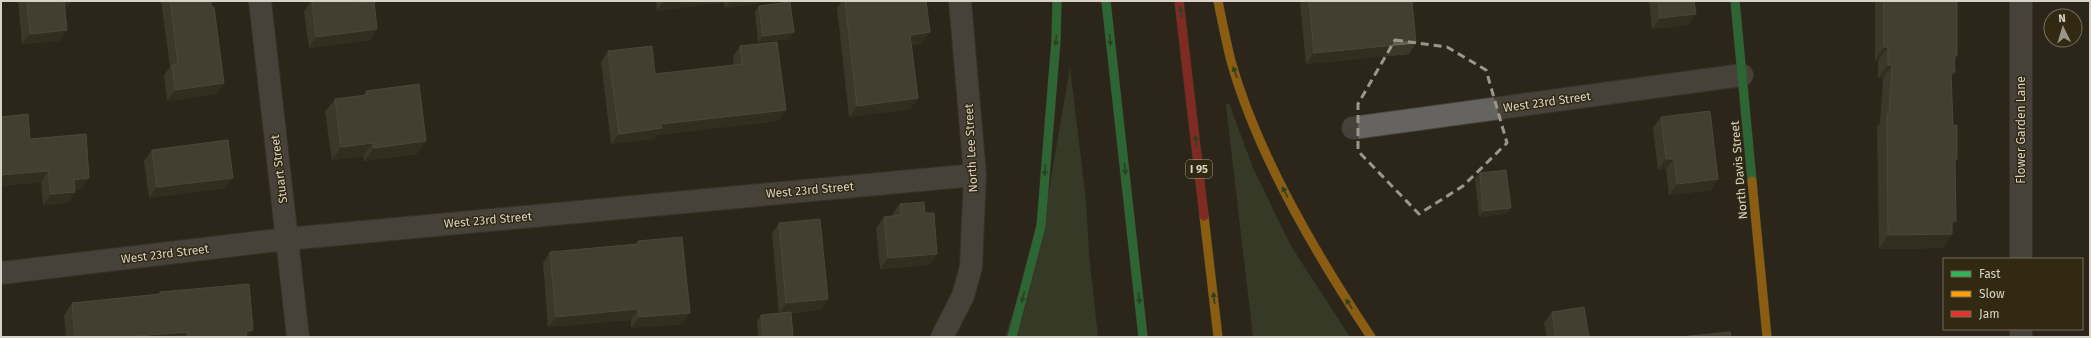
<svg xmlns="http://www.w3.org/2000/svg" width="2091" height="338" font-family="'Fira Sans',sans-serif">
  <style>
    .green { fill: #405035 }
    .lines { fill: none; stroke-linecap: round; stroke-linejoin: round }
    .street-casing { stroke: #454137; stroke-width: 24 }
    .fast-casing { stroke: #454137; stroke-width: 10 }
    .slow-casing { stroke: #454137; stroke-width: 10 }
    .jam-casing { stroke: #454137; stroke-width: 10 }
    .street { stroke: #666460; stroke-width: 22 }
    .fast { stroke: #30b455; stroke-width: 9 }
    .slow { stroke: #ff9f0a; stroke-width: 9 }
    .jam { stroke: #e5322d; stroke-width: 9 }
    .wall { fill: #534c3c }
    .shaded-wall { fill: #3d3728 }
    .building { fill: #615b4b; stroke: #746e5e }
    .oneway { fill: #31612d }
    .marked { fill: none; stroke: #9b968a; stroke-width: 3; stroke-dasharray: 8 5; stroke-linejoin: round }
    .labels { text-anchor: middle; stroke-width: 3; stroke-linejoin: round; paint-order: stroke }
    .shield { fill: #322913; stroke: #a6a090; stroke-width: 1 }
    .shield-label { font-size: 11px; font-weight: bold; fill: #d8d3c6 }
    .street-label { font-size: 12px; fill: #d8d3c6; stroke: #322913 }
  </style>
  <rect width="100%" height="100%" fill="#2b261a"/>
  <g class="green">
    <polygon points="1070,67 1086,201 1089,254 1098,337 1005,337 1046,207"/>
    <polygon points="1229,103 1253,168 1291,246 1350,337 1253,337 1226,106 1227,104"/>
  </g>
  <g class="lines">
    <defs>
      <g id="street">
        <polyline points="260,1 298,337"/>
        <polyline points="1353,128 1742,75"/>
        <polyline points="2021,259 2021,1"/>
        <polyline points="1,273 287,239 975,175"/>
        <polyline points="942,337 963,296 971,267 975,175 960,1"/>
        <polyline points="2021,337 2021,329"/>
      </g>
      <g id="fast">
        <polyline points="1106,1 1143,337"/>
        <polyline points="1735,1 1752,181"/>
        <polyline points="1012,337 1041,226 1056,40 1057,1"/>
      </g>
      <g id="slow">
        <path d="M1218,1C1222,21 1226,41 1231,61C1257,154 1317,256 1371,337"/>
        <polyline points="1752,181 1767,337"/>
        <polyline points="1204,216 1218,337"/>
      </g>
      <polyline id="jam" points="1179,1 1204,216"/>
    </defs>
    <use href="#street" class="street-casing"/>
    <use href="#fast" class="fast-casing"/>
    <use href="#slow" class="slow-casing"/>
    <use href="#jam" class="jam-casing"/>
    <use href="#street" class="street"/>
    <use href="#fast" class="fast"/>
    <use href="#slow" class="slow"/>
    <use href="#jam" class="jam"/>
  </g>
  <g class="wall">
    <polygon points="18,1 72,1 65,10 60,41 22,44"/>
    <polygon points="161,1 211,1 224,83 216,94 167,101 164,75 170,67"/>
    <polygon points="311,1 357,1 358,3 377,29 370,40 309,48 304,11"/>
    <polygon points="656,1 761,1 760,3 725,8 724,2 657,11"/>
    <polygon points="842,1 926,1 922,43 912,45 918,98 910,109 849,117 837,8"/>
    <polygon points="1302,1 1412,1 1409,54 1306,64 1300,4"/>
    <polygon points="1649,1 1694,1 1688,25 1652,29"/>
    <polygon points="1875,1 1957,1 1957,55 1955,59 1955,72 1951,77 1953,125 1955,162 1956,221 1952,227 1943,248 1879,249 1877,127 1880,123 1883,78 1878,78 1878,61 1875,60"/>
    <polygon points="759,6 790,39 758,42 755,12"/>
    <polygon points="740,46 778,121 657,135 654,139 611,144 601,62 608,51 655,74 734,65 733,57"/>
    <polygon points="366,91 417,154 364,161 363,156 332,160 325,112 335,99 363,96"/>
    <polygon points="1,117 30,139 82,189 75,190 68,203 43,205 41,182 1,186"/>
    <polygon points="1661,117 1711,190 1669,195 1666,169 1658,170 1653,128"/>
    <polygon points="152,150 225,188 149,198 144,161"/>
    <polygon points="1480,173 1506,214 1479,217 1475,179"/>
    <polygon points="900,204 930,265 880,269 876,228 884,217 892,216 892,215"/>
    <polygon points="779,223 828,299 820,310 791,313 793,337 758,337 757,321 761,315 779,314 772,233"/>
    <polygon points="2090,240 2090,282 2089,241"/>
    <polygon points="638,241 682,324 631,328 631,320 548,327 543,263 550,252 636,244"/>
    <polygon points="160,292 253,330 248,337 66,337 64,315 72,303 158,294"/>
    <polygon points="1552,312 1589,337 1547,337 1544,323"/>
  </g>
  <g class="shaded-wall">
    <polygon points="72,1 64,12 64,2"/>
    <polygon points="671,1 725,1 724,2 657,11 663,2"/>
    <polygon points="730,1 761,1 760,3 725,8"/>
    <polygon points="1696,14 1688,25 1652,29 1660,18"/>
    <polygon points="377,29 370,40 309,48 316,37"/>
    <polygon points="67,30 60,41 22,44 30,34"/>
    <polygon points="794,32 790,39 758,42 763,36"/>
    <polygon points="930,32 922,43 903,46 910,35"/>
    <polygon points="1416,43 1409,54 1306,64 1314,53"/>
    <polygon points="1884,47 1888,47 1878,61 1875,60"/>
    <polygon points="1888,65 1892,65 1883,78 1878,78"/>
    <polygon points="1951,72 1955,72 1945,85"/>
    <polygon points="224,83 216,94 167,101 175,90"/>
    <polygon points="918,98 910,109 849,117 857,106"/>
    <polygon points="786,110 778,121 657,135 654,139 611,144 619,134 661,124"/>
    <polygon points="426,141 417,154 364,161 374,148"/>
    <polygon points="373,143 363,156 332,160 341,147"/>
    <polygon points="1666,159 1674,159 1666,169 1658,170"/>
    <polygon points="48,171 41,182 1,186 1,175"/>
    <polygon points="89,178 82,189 66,191 74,180"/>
    <polygon points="233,178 225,188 149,198 157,187"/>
    <polygon points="1718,179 1711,190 1669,195 1677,184"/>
    <polygon points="75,192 68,203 43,205 51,194"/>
    <polygon points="1511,208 1506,214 1479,217 1483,211"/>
    <polygon points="1952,221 1956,221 1947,234 1952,234 1943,248 1879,249 1888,235"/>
    <polygon points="937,254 930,265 880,269 888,258"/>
    <polygon points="828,299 820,310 779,314 786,303"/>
    <polygon points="638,309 631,320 548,327 556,317"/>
    <polygon points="690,313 682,324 631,328 639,317"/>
    <polygon points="253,330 248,337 242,337 246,331"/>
    <polygon points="187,332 184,337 125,337"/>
  </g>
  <g class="building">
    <polygon points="27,1 70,1 64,2 67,30 30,34"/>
    <polygon points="170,1 211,1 211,7 214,7 224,83 175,90 172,65 178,64"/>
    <polygon points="312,1 357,1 358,3 374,1 377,29 316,37"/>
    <polygon points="845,1 926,1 930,32 910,35 918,98 857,106"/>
    <polygon points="1309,1 1412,1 1416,43 1314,53"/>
    <polygon points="1658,1 1694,1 1696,14 1660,18"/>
    <polygon points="1884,1 1957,1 1957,55 1954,56 1955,72 1951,72 1953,125 1957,125 1957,159 1955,159 1956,221 1952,221 1952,234 1888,235 1887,114 1889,113 1892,65 1888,65 1888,47 1884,47"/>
    <polygon points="790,2 794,32 763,36 759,6"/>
    <polygon points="777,42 786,110 661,124 662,128 619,134 608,51 652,46 655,74 742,64 740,46"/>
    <polygon points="419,84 426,141 374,148 373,143 341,147 335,99 367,95 366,91"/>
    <polygon points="1710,111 1718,179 1677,184 1674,159 1666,159 1661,117"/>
    <polygon points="28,114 30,139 86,134 89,178 74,180 75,192 51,194 48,171 1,175 1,117"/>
    <polygon points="228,140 233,178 157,187 152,150"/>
    <polygon points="1506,170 1511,208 1483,211 1480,173"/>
    <polygon points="924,202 925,213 934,213 937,254 888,258 884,217 901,215 900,204"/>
    <polygon points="820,219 828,299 786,303 779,223"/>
    <polygon points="682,237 690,313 639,317 638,309 556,317 550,252 638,244 638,241"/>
    <polygon points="249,284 253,330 246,331 247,337 188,337 187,332 125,337 75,337 72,303 160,294 160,292"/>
    <polygon points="1584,307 1589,337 1556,337 1552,312"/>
    <polygon points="791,312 793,337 763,337 761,315"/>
    <polygon points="1730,332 1731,337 1680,337"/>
  </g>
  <defs><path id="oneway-solid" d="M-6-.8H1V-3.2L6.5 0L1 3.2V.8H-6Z"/></defs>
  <g class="oneway">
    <use href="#oneway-solid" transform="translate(1181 12) rotate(-97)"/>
    <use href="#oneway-solid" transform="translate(1056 40) rotate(93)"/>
    <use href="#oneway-solid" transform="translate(1110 40) rotate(84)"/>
    <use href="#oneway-solid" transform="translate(1235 72) rotate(-110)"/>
    <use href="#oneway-solid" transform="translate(1196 141) rotate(-97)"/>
    <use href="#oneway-solid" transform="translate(1125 169) rotate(84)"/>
    <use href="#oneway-solid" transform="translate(1045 170) rotate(94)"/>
    <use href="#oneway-solid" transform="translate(1285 192) rotate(-118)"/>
    <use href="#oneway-solid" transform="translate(1023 297) rotate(105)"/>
    <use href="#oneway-solid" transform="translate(1139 298) rotate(84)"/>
    <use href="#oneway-solid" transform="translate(1214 298) rotate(-97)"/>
    <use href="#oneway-solid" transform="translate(1349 304) rotate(-123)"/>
  </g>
  <path d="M0 0H2091V338H0ZM1395,40L1447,47L1486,70L1507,143L1463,186L1419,214L1358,151V104Z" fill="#2b261a" fill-opacity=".55" fill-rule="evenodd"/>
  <path class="marked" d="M1395,40L1447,47L1486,70L1507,143L1463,186L1419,214L1358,151V104Z"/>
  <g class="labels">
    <rect class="shield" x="1186" y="160" width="26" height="18" rx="3"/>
    <g class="shield-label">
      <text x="1199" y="173">I 95</text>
    </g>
    <g class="street-label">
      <text transform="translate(1547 102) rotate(-8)" y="4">West 23rd Street</text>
      <text transform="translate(2021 130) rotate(-90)" y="4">Flower Garden Lane</text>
      <text transform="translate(971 148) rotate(-93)" y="4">North Lee Street</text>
      <text transform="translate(279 169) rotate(-97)" y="4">Stuart Street</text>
      <text transform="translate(1739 170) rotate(-95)" y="4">North Davis Street</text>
      <text transform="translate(810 190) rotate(-5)" y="4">West 23rd Street</text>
      <text transform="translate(488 220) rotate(-5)" y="4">West 23rd Street</text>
      <text transform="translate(165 254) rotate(-7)" y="4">West 23rd Street</text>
    </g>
  </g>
  <rect width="2091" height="338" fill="none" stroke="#d8d3c6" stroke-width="4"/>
  <rect x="1943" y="258" width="140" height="72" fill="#322913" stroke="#746d5b"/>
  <rect x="1951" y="271" width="20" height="6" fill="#30b455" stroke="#746d5b"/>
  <text x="1979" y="278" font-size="12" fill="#d8d3c6">Fast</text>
  <rect x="1951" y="291" width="20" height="6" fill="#ff9f0a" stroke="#746d5b"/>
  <text x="1979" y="298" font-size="12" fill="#d8d3c6">Slow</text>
  <rect x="1951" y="311" width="20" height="6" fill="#e5322d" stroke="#746d5b"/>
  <text x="1979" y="318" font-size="12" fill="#d8d3c6">Jam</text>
  <g transform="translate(2063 28) rotate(355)"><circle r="19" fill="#322913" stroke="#746d5b"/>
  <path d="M0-3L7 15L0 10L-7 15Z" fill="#9b968a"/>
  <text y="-6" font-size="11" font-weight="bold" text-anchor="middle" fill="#d8d3c6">N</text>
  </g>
</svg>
